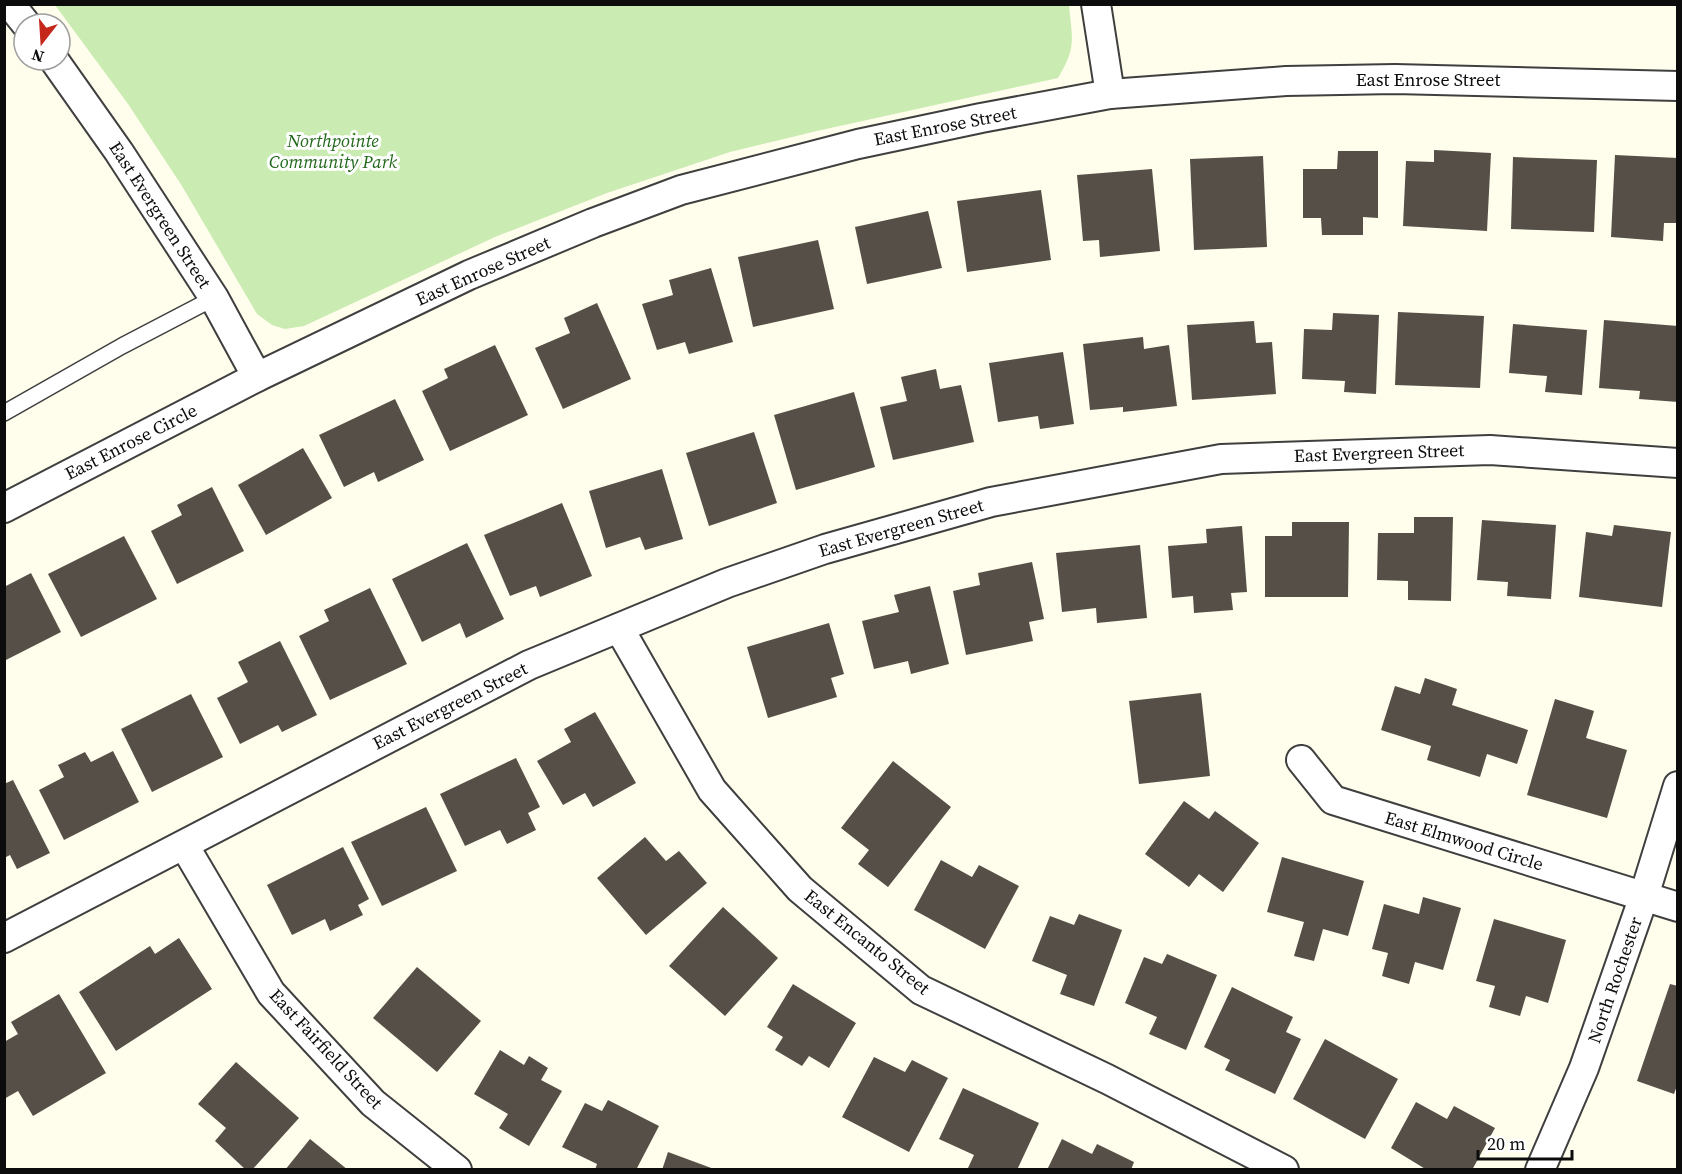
<svg xmlns="http://www.w3.org/2000/svg" width="1682" height="1174" font-family="'Source Serif 4',serif">
  <style>
    .green { fill: #caecb3 }
    .building { fill: #564f48 }
    .lines { fill: none; stroke-linecap: round; stroke-linejoin: round }
    .lane-casing { stroke: #3f3f3f; stroke-width: 18 }
    .street-casing { stroke: #3f3f3f; stroke-width: 32 }
    .lane { stroke: #fff; stroke-width: 15 }
    .street { stroke: #fff; stroke-width: 28 }
    .labels { text-anchor: middle; stroke-width: 6; stroke-linejoin: round; paint-order: stroke }
    .street-label { font-size: 18px; fill: #0c0c0c; stroke: #fff }
    .park-label { font-size: 18px; font-style: italic; fill: #206819; stroke: #fff }
  </style>
  <rect width="100%" height="100%" fill="#fffdeb"/>
  <path class="green" d="M1069,5C1072,39 1077,46 1058,78L817,131L730,152L607,193L495,237L304,326L285,329L272,325L257,314L182,186L128,104L55,5Z"/>
  <g class="building">
    <polygon points="1434,150 1491,153 1487,231 1403,226 1406,161 1434,162"/>
    <polygon points="1338,151 1378,151 1378,218 1363,217 1363,235 1322,235 1321,218 1303,218 1303,169 1337,169"/>
    <polygon points="1615,155 1678,158 1678,223 1664,223 1663,241 1611,237"/>
    <polygon points="1263,156 1267,247 1194,250 1190,159"/>
    <polygon points="1513,157 1597,160 1594,232 1511,229"/>
    <polygon points="1152,169 1160,251 1100,257 1099,240 1083,241 1077,175"/>
    <polygon points="1041,190 1051,260 967,272 957,201"/>
    <polygon points="928,211 942,268 867,284 855,227"/>
    <polygon points="818,240 834,309 753,327 738,257"/>
    <polygon points="711,268 733,342 689,354 685,342 657,350 642,304 673,295 669,280"/>
    <polygon points="597,303 631,379 563,409 535,348 570,333 564,318"/>
    <polygon points="1398,312 1484,316 1480,388 1395,385"/>
    <polygon points="1333,313 1379,315 1376,394 1344,392 1345,381 1302,379 1304,329 1332,330"/>
    <polygon points="1604,320 1678,326 1678,402 1639,399 1640,391 1599,388"/>
    <polygon points="1254,321 1256,343 1272,342 1276,394 1192,400 1187,325"/>
    <polygon points="1513,324 1587,330 1582,395 1545,392 1547,376 1509,373"/>
    <polygon points="1143,337 1144,349 1169,345 1177,406 1123,412 1123,407 1090,410 1083,344"/>
    <polygon points="495,345 528,415 450,451 422,391 448,378 444,369"/>
    <polygon points="1063,352 1074,424 1040,429 1038,416 998,422 989,363"/>
    <polygon points="936,369 940,389 961,385 974,442 893,460 880,407 907,401 901,377"/>
    <polygon points="854,392 875,467 796,490 774,415"/>
    <polygon points="395,399 424,460 378,482 374,472 344,487 319,435"/>
    <polygon points="754,432 777,503 709,526 686,453"/>
    <polygon points="303,448 332,498 266,535 238,485"/>
    <polygon points="662,469 683,539 645,550 640,537 606,548 589,491"/>
    <polygon points="212,487 244,551 177,584 151,531 182,515 177,505"/>
    <polygon points="562,503 592,576 540,597 536,586 510,596 484,535"/>
    <polygon points="1414,517 1453,517 1451,601 1408,600 1408,581 1377,580 1378,533 1414,533"/>
    <polygon points="1482,520 1556,525 1551,599 1507,596 1508,582 1477,580"/>
    <polygon points="1292,522 1349,522 1348,597 1265,597 1265,536 1292,536"/>
    <polygon points="1614,525 1671,532 1662,607 1579,597 1586,532 1612,536"/>
    <polygon points="1242,526 1247,592 1231,593 1233,610 1194,613 1193,596 1172,598 1168,546 1207,543 1206,529"/>
    <polygon points="124,536 157,599 81,637 48,574"/>
    <polygon points="467,543 504,619 466,638 460,623 422,642 392,579"/>
    <polygon points="1140,545 1147,618 1097,623 1096,608 1062,612 1056,553"/>
    <polygon points="1032,562 1044,619 1029,622 1033,641 966,655 953,591 980,585 978,573"/>
    <polygon points="31,573 61,632 4,661 4,587"/>
    <polygon points="930,586 949,664 911,674 908,661 874,669 862,621 899,612 894,595"/>
    <polygon points="370,588 407,664 330,700 299,636 329,621 324,610"/>
    <polygon points="829,623 844,674 831,678 837,697 768,718 747,647"/>
    <polygon points="280,641 317,715 282,732 278,725 240,744 217,698 248,682 238,662"/>
    <polygon points="1425,678 1457,689 1452,705 1528,730 1517,764 1487,754 1480,777 1427,760 1431,746 1381,730 1395,686 1420,694"/>
    <polygon points="1201,693 1210,776 1139,784 1129,701"/>
    <polygon points="191,694 223,757 152,792 121,729"/>
    <polygon points="1555,699 1594,711 1586,738 1627,750 1607,818 1527,795"/>
    <polygon points="595,712 636,783 593,807 585,793 563,805 537,761 571,742 564,729"/>
    <polygon points="113,751 139,802 64,840 39,790 64,777 58,765 85,752 91,762"/>
    <polygon points="516,758 540,807 528,813 536,830 507,844 500,830 465,846 440,794"/>
    <polygon points="893,761 951,807 888,887 858,864 869,850 841,828"/>
    <polygon points="13,780 50,853 17,869 10,855 4,858 4,784"/>
    <polygon points="1184,801 1209,819 1215,811 1259,843 1223,892 1199,874 1189,887 1145,854"/>
    <polygon points="426,807 457,871 382,906 351,842"/>
    <polygon points="645,837 666,861 679,851 707,883 646,935 597,878"/>
    <polygon points="343,847 369,899 358,905 363,915 330,931 325,919 292,935 267,885"/>
    <polygon points="1282,857 1364,881 1348,936 1323,929 1314,961 1294,956 1304,922 1267,912"/>
    <polygon points="941,860 972,877 979,865 1019,886 985,949 914,910"/>
    <polygon points="1423,897 1461,908 1443,970 1415,962 1409,984 1382,976 1388,953 1372,949 1384,904 1419,914"/>
    <polygon points="723,907 778,958 725,1016 669,966"/>
    <polygon points="1079,914 1122,930 1094,1006 1060,994 1067,975 1032,961 1050,916 1074,925"/>
    <polygon points="1494,919 1566,940 1548,1003 1526,996 1520,1016 1489,1007 1495,986 1476,981"/>
    <polygon points="179,938 212,989 116,1051 79,992 150,946 155,954"/>
    <polygon points="1167,954 1217,975 1186,1050 1149,1034 1157,1017 1125,1003 1144,957 1162,964"/>
    <polygon points="417,967 481,1021 437,1072 373,1018"/>
    <polygon points="793,984 856,1023 829,1068 809,1056 802,1066 775,1050 783,1037 767,1027"/>
    <polygon points="1670,984 1678,986 1678,1083 1674,1094 1637,1081"/>
    <polygon points="1232,987 1293,1017 1286,1032 1301,1039 1275,1094 1225,1070 1230,1060 1204,1047"/>
    <polygon points="59,994 106,1073 33,1116 18,1091 4,1099 4,1042 18,1034 11,1022"/>
    <polygon points="1325,1039 1398,1079 1365,1139 1293,1099"/>
    <polygon points="500,1050 524,1065 529,1056 548,1068 541,1080 562,1091 529,1146 499,1128 508,1114 474,1094"/>
    <polygon points="874,1057 905,1072 912,1060 948,1078 909,1152 842,1117"/>
    <polygon points="236,1062 299,1118 252,1170 246,1170 215,1141 226,1128 198,1104"/>
    <polygon points="963,1088 1039,1123 1017,1170 971,1170 968,1168 974,1155 939,1139"/>
    <polygon points="608,1100 659,1126 636,1170 595,1170 597,1164 562,1147 585,1103 602,1111"/>
    <polygon points="1416,1102 1447,1119 1454,1106 1495,1128 1472,1170 1427,1170 1391,1148"/>
    <polygon points="310,1139 348,1170 285,1170"/>
    <polygon points="1062,1139 1092,1154 1097,1144 1134,1162 1131,1170 1047,1170"/>
    <polygon points="668,1152 714,1169 714,1170 662,1170"/>
  </g>
  <g class="lines">
    <defs>
      <polyline id="lane" points="4,413 122,346 214,298"/>
      <g id="street">
        <polyline points="10,4 26,24"/>
        <polyline points="1096,4 1110,94"/>
        <polyline points="54,60 119,152 214,298 257,377"/>
        <polyline points="4,508 257,377 469,275 593,223 681,190 858,144 981,118 1110,94 1286,81 1395,79 1678,86"/>
        <polyline points="619,628 712,790 800,889 921,990 1107,1079 1284,1170"/>
        <polyline points="1301,760 1333,800 1678,907"/>
        <polyline points="184,845 271,993 373,1103 457,1170"/>
        <polyline points="4,938 529,665 727,583 825,549 991,502 1221,459 1490,450 1678,463"/>
        <polyline points="1540,1170 1584,1068 1644,896 1678,786"/>
      </g>
    </defs>
    <use href="#lane" class="lane-casing"/>
    <use href="#street" class="street-casing"/>
    <use href="#lane" class="lane"/>
    <use href="#street" class="street"/>
  </g>
  <g class="labels">
    <g class="street-label">
      <text x="1428" y="86">East Enrose Street</text>
      <text transform="translate(945 126) rotate(-11)" y="6">East Enrose Street</text>
      <text transform="translate(160 215) rotate(57)" y="6">East Evergreen Street</text>
      <text transform="translate(483 271) rotate(-24)" y="6">East Enrose Street</text>
      <text transform="translate(131 442) rotate(-27)" y="6">East Enrose Circle</text>
      <text transform="translate(1379 453) rotate(-2)" y="6">East Evergreen Street</text>
      <text transform="translate(901 528) rotate(-16)" y="6">East Evergreen Street</text>
      <text transform="translate(450 706) rotate(-27)" y="6">East Evergreen Street</text>
      <text transform="translate(1464 841) rotate(17)" y="6">East Elmwood Circle</text>
      <text transform="translate(867 942) rotate(39)" y="6">East Encanto Street</text>
      <text transform="translate(1615 980) rotate(-71)" y="6">North Rochester</text>
      <text transform="translate(326 1049) rotate(47)" y="6">East Fairfield Street</text>
    </g>
    <g class="park-label">
      <text x="333" y="147">Northpointe<tspan x="333" dy="21">Community Park</tspan></text>
    </g>
  </g>
  <rect width="1682" height="1174" fill="none" stroke="#0c0c0c" stroke-width="12"/>
  <g transform="translate(42 42) rotate(197)"><circle r="28" fill="#ffffff" stroke="#9e9e9e" stroke-width="1.5"/>
  <path d="M0-4.5L10 22L0 15L-10 22Z" fill="#c5271b"/>
  <text y="-9" font-size="16" font-weight="bold" text-anchor="middle" fill="#0c0c0c">N</text>
  </g>
  <path d="M1478 1150v9h94v-9" fill="none" stroke="#0c0c0c" stroke-width="3"/>
  <text x="1487" y="1150" font-size="18" fill="#0c0c0c" stroke="#ffffff" stroke-width="4.5" paint-order="stroke">20 m</text>
</svg>
